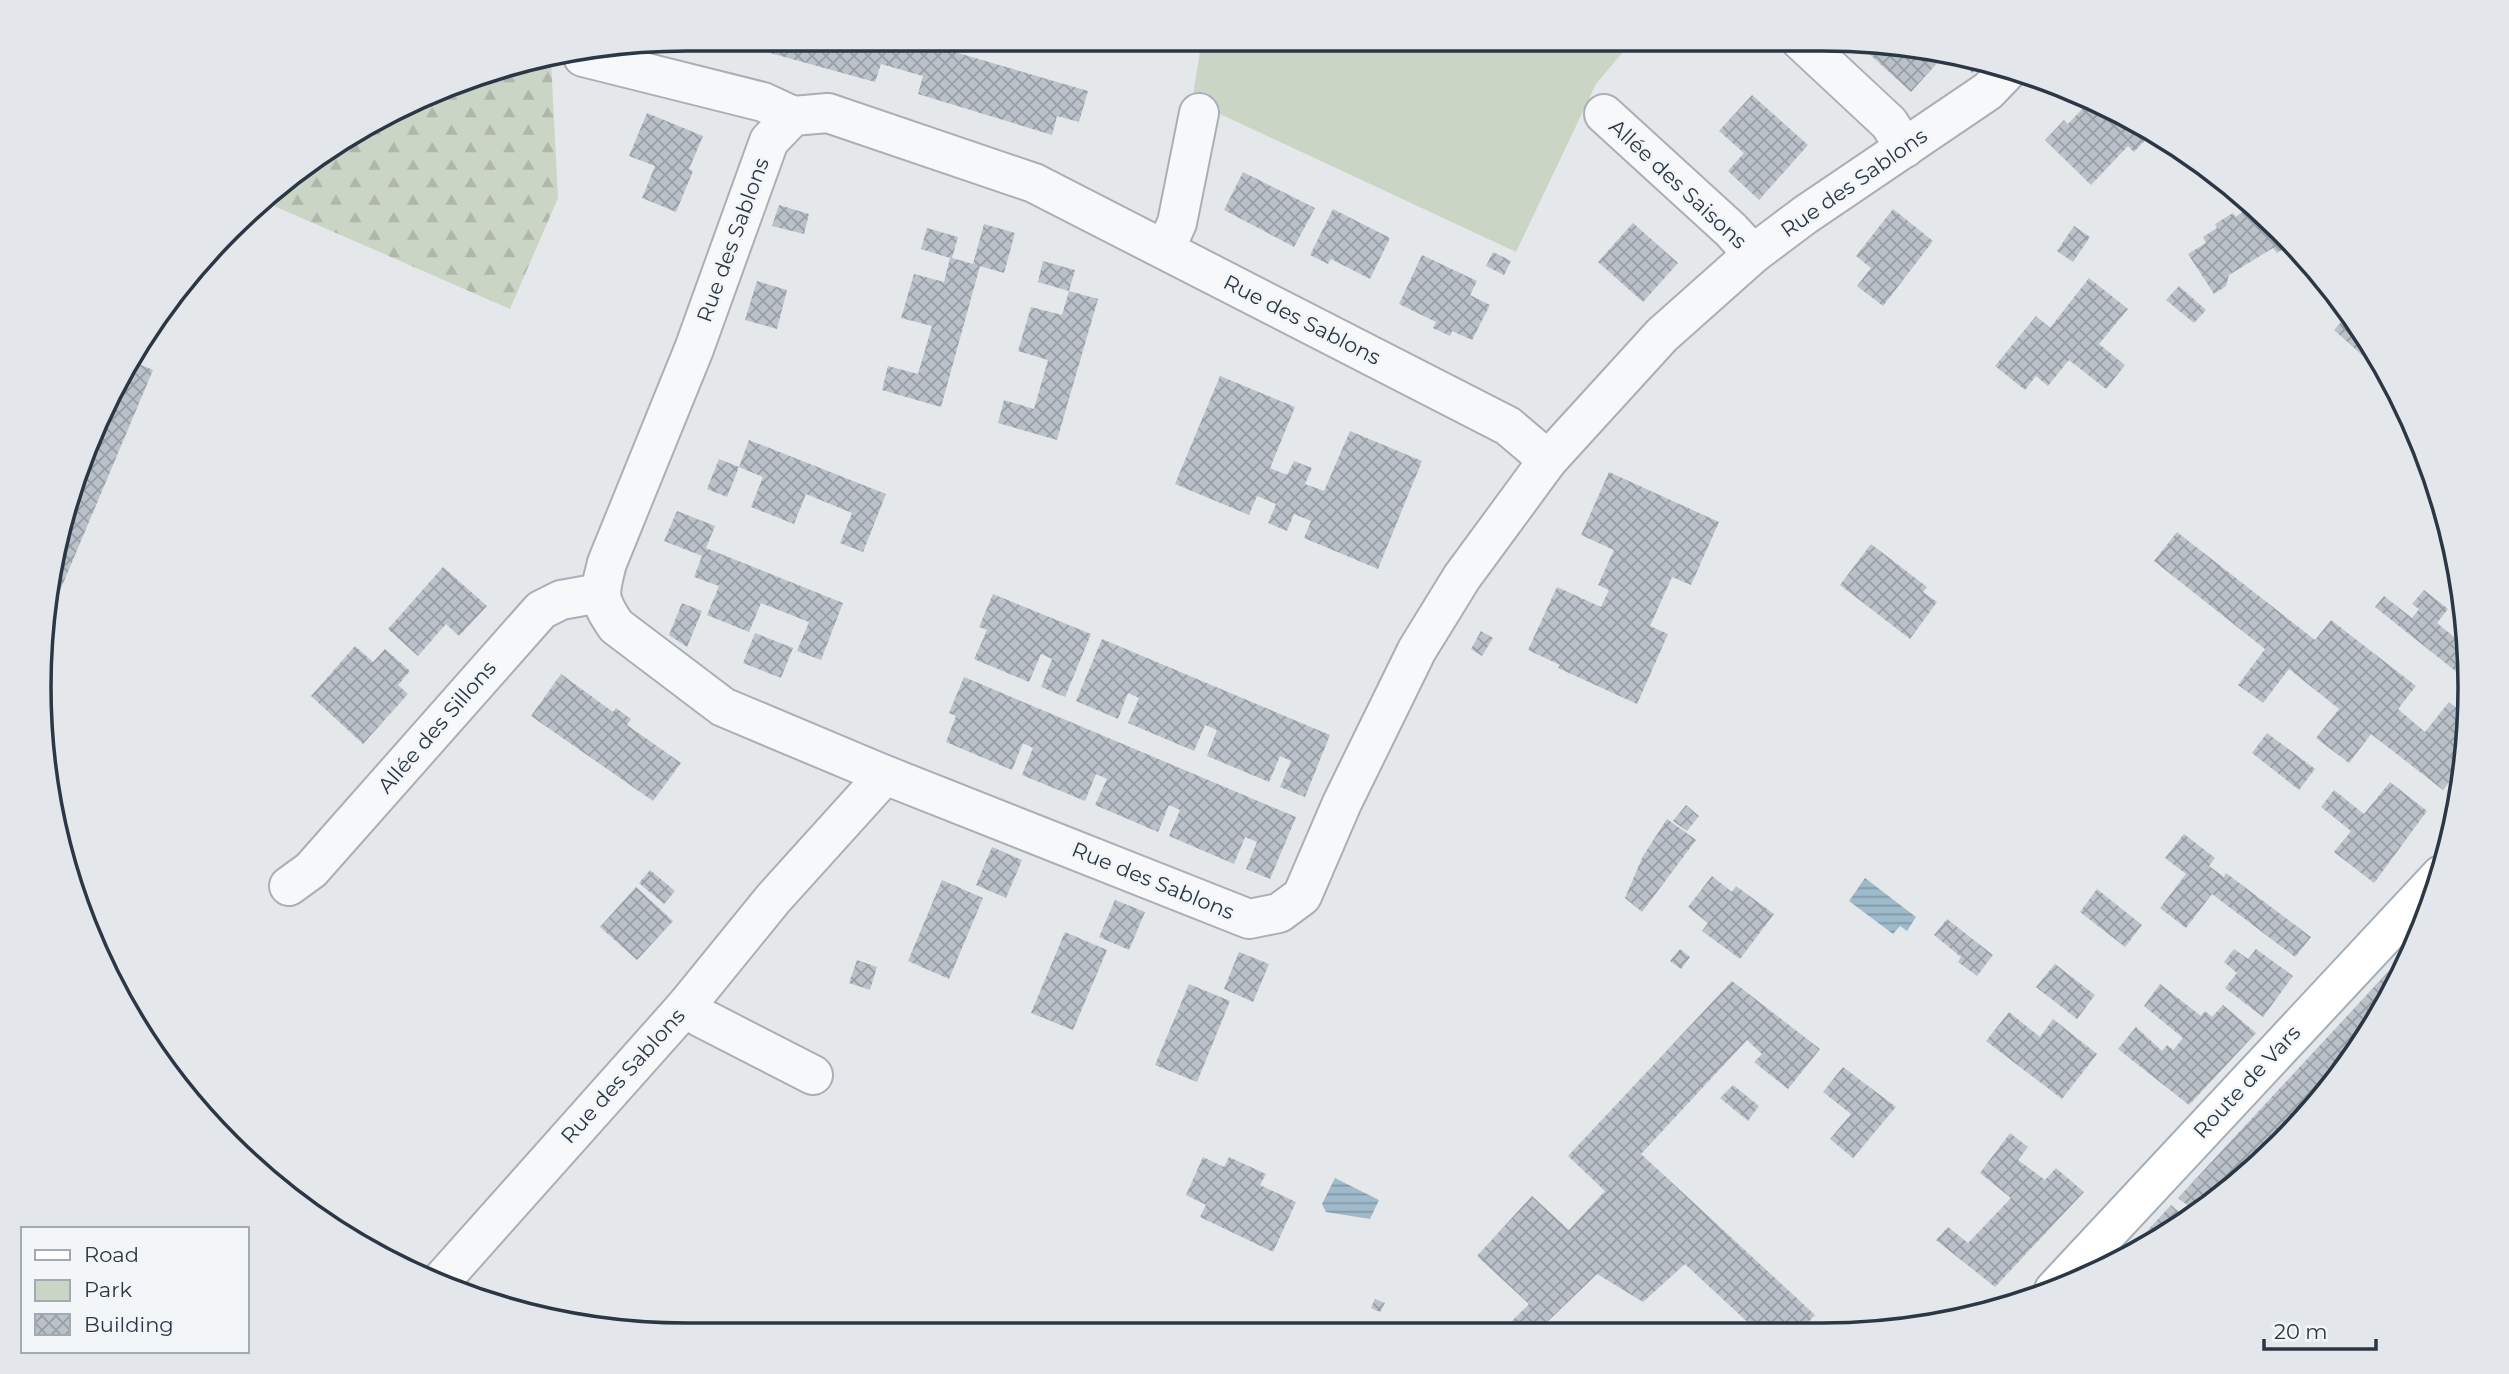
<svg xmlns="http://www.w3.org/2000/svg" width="2509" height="1374" font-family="Montserrat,sans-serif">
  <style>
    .green { fill: #cbd5c5 }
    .forest { fill: url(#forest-firs) }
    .water { fill: url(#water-rules) }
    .building { fill: url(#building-cross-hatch) }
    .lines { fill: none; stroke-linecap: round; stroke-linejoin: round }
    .minor-casing { stroke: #a9afb6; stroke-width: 42 }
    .major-casing { stroke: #a3adb7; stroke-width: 42 }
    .minor { stroke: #f6f8fa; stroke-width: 38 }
    .major { stroke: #fff; stroke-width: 38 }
    .labels { text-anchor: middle; stroke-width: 5; stroke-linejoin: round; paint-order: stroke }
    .street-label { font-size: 21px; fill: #2b3744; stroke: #f3f6f9 }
    .rim { fill: none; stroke: #2b3744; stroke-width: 3.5 }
  </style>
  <defs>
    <pattern id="forest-firs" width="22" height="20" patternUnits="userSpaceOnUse" patternTransform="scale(1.75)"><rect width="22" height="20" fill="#cbd5c5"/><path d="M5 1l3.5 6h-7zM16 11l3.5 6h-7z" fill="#aeb7aa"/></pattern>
    <pattern id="water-rules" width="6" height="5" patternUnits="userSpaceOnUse" patternTransform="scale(1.75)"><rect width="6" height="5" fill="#9fbacb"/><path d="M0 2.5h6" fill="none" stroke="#8298a6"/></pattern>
    <pattern id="building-cross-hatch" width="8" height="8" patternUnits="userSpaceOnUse" patternTransform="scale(1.75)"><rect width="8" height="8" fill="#bbc1c9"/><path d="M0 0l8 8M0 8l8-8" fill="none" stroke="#989ea5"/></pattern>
  </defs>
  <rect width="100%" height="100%" fill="#e4e8eb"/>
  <polygon class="green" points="1202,39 1633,40 1596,84 1516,252 1192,101"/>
  <polygon class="forest" points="551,61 558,198 510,309 265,202 292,173 478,73"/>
  <g class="water">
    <polygon points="1865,878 1916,917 1907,931 1900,926 1893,934 1849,901"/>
    <polygon points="1335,1178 1379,1200 1370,1219 1326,1212 1322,1204"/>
  </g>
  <g class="building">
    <polygon points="742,39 910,39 1088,91 1079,122 1057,116 1052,135 918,94 923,76 881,64 875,82 741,45"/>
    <polygon points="1873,41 1925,50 1939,61 1911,92 1865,50"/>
    <polygon points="1957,55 1962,56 1988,60 1972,73"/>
    <polygon points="1752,95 1808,145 1759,200 1728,171 1744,153 1719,131"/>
    <polygon points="2086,105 2092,111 2097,105 2146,125 2154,131 2134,152 2128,146 2091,185 2045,140 2064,120 2068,124"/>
    <polygon points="647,113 703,136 689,169 693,171 676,212 642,198 655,166 629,156"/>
    <polygon points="1243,172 1315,208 1294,247 1224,210"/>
    <polygon points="779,205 809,214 804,234 772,226"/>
    <polygon points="2249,208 2256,218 2263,214 2291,244 2277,253 2273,248 2229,275 2226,286 2214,294 2188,254 2206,243 2203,237 2217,228 2215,224 2233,213 2235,217"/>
    <polygon points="1333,209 1390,238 1370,279 1331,259 1328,264 1310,255"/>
    <polygon points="1893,209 1933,241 1883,306 1857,286 1871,268 1856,256"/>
    <polygon points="1633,223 1678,263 1643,302 1598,262"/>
    <polygon points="984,224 1015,233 1004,273 980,266 941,407 882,390 888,366 918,374 932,326 901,318 914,274 944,282 950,258 921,249 927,228 958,237 952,258 973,264"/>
    <polygon points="2074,226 2090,237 2073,262 2057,251"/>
    <polygon points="1493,252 1511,261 1504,275 1486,266"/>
    <polygon points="1422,255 1477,281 1470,295 1490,305 1472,340 1452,331 1450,336 1433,328 1436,322 1399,304"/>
    <polygon points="1043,261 1075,270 1069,291 1098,299 1057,440 998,423 1004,400 1034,409 1048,360 1018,351 1031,307 1062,315 1069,291 1038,282"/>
    <polygon points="2089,278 2128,309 2099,344 2125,365 2106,389 2069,360 2048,386 2036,376 2025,390 1995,366 2036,316 2050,328"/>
    <polygon points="757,281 787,290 777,329 745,320"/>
    <polygon points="2179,286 2206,310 2194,323 2166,300"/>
    <polygon points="2349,313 2391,379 2390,380 2334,330"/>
    <polygon points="132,361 153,370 51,612 60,520"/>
    <polygon points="1220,376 1295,407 1270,468 1287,475 1294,461 1312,468 1305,484 1324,491 1350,431 1422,461 1378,569 1304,538 1311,521 1294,514 1287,531 1268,523 1276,504 1257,496 1249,515 1175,484"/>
    <polygon points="749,440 886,494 863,552 840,543 852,513 806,494 794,524 751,507 763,477 739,467"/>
    <polygon points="719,459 739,467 727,497 707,489"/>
    <polygon points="1609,472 1719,522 1691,585 1672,577 1650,626 1668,634 1637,704 1558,668 1560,665 1528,650 1557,587 1601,607 1609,590 1598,585 1614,550 1581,535"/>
    <polygon points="677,511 715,526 706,548 843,603 821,660 797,651 809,622 761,603 749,632 707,615 719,586 694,577 702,556 664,541"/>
    <polygon points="2177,532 2315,640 2331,620 2416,686 2398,709 2425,732 2449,702 2467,716 2465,762 2443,790 2371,734 2349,763 2316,738 2339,709 2289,669 2263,703 2238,685 2265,649 2154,561"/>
    <polygon points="1871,544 1927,587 1923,592 1937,602 1910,639 1840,585"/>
    <polygon points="443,567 487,606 459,636 446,624 418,656 388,629"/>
    <polygon points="2424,590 2448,609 2437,623 2469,649 2468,681 2375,607 2384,596 2412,618 2419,609 2412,604"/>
    <polygon points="993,594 1091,634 1065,697 1041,687 1052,659 1041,654 1029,682 974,659 987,630 979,627"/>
    <polygon points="682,603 702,611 687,647 669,635"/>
    <polygon points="1481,631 1493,638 1482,656 1471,649"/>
    <polygon points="755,633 793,648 781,678 743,663"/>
    <polygon points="1102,639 1330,735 1305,797 1280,787 1291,761 1280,756 1269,782 1207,756 1217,730 1205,725 1194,751 1128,723 1139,698 1128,693 1118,719 1076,701"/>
    <polygon points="355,646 373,662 385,649 410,671 398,685 408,694 363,744 311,696"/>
    <polygon points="561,674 613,712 616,708 631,719 627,725 681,763 653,801 531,716"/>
    <polygon points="964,677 1296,817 1270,879 1246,869 1257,842 1245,837 1234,864 1169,836 1180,810 1169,805 1158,832 1095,805 1107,779 1096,774 1085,801 1022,775 1033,748 1023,743 1012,770 946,742 956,716 949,713"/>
    <polygon points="2267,733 2315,769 2299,790 2252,753"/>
    <polygon points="2390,782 2427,811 2374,883 2334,852 2351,831 2321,807 2334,790 2364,814"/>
    <polygon points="1686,805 1699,816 1687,831 1673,821"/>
    <polygon points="1667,819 1696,840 1642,912 1625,898 1643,856"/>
    <polygon points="2184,834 2215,858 2209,866 2224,877 2226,873 2311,937 2295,957 2212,894 2186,928 2160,908 2186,874 2165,858"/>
    <polygon points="992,847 1022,860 1006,898 976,885"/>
    <polygon points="650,870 675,891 664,904 639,883"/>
    <polygon points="1712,876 1732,892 1736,886 1774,914 1740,959 1702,931 1708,923 1688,907"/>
    <polygon points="942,880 983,898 949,979 908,961"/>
    <polygon points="636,887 673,921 637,960 600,927"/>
    <polygon points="2097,889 2142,925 2125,947 2080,912"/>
    <polygon points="1115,900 1145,912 1129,950 1099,937"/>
    <polygon points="1947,919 1993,955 1977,976 1958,962 1961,957 1934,935"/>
    <polygon points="1065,932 1107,950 1073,1030 1031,1013"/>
    <polygon points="2413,945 2384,1011 2281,1145 2198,1213 2178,1198"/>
    <polygon points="1680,949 1690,957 1681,969 1670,961"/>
    <polygon points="2234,949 2248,959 2256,949 2293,976 2263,1017 2225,988 2237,973 2224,962"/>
    <polygon points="1239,952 1269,964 1253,1002 1224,989"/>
    <polygon points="857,960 877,967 870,990 849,983"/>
    <polygon points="2055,964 2095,995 2077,1019 2036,987"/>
    <polygon points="1732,981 1820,1049 1788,1089 1754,1062 1762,1054 1747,1040 1641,1154 1815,1315 1801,1330 1756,1330 1685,1264 1643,1302 1597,1274 1538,1331 1502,1331 1529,1304 1477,1256 1532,1196 1569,1230 1605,1191 1568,1156"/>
    <polygon points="1189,984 1230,1001 1197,1082 1155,1065"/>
    <polygon points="2160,984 2201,1016 2205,1011 2212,1017 2223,1005 2256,1033 2189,1105 2118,1049 2136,1027 2162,1051 2167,1045 2173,1050 2183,1038 2144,1006"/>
    <polygon points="2009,1012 2040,1037 2053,1019 2097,1054 2062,1099 1986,1041"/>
    <polygon points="1843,1067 1896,1107 1853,1158 1830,1139 1851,1114 1823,1092"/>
    <polygon points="1733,1085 1759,1106 1748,1121 1720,1098"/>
    <polygon points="2010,1133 2028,1147 2018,1160 2045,1180 2056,1168 2084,1192 1995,1287 1936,1240 1948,1227 1968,1243 2011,1198 1980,1173"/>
    <polygon points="1203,1157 1224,1167 1229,1157 1266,1174 1260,1185 1296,1202 1273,1252 1200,1217 1206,1205 1186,1195"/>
    <polygon points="2171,1205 2189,1221 2127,1254 2127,1253"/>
    <polygon points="1375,1299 1385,1303 1380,1312 1371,1308"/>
  </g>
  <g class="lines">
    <defs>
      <g id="minor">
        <polyline points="1800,40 1889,123 1905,148"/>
        <polyline points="583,57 763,102 793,116"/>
        <polyline points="1604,114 1731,230 1753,254"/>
        <polyline points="1165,249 1177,223 1199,113"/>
        <path d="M885,775L723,707L616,626C597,598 599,594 607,563L694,349L769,141L793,116L828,113L1034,183L1508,426L1548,460"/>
        <polyline points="289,886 311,870 541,610 561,600 600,593"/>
        <polyline points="686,1006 700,1017 813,1075"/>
        <polyline points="441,1281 686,1006 773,899 885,775 1249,919 1279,913 1302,896 1342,803 1417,650 1462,577 1548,460 1662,335 1753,254 1805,215 1988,91 2009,69"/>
      </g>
      <polyline id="major" points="2054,1290 2441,875"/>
    </defs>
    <use href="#minor" class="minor-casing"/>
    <use href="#major" class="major-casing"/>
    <use href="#minor" class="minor"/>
    <use href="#major" class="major"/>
  </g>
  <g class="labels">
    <g class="street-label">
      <text transform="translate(1854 183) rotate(-35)" y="7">Rue des Sablons</text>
      <text transform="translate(1678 184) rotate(43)" y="7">Allée des Saisons</text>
      <text transform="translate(733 240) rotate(-70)" y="7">Rue des Sablons</text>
      <text transform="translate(1302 320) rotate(27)" y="7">Rue des Sablons</text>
      <text transform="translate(437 727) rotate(-49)" y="7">Allée des Sillons</text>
      <text transform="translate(1153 881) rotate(22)" y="7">Rue des Sablons</text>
      <text transform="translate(623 1076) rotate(-48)" y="7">Rue des Sablons</text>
      <text transform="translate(2247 1082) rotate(-47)" y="7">Route de Vars</text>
    </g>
  </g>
  <path d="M0 0H2509V1374H0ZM687 51H1822A636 636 0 0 1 2458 687V687A636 636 0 0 1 1822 1323H687A636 636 0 0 1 51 687V687A636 636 0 0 1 687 51Z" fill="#e3e7eb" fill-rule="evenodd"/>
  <path class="rim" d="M687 51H1822A636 636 0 0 1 2458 687V687A636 636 0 0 1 1822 1323H687A636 636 0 0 1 51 687V687A636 636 0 0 1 687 51Z"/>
  <rect x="21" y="1227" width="228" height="126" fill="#f3f6f9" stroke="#a3aab1" stroke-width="2"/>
  <rect x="35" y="1250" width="35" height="10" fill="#ffffff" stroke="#a3aab1" stroke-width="2"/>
  <text x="84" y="1262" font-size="21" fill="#2b3744">Road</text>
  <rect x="35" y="1280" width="35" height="21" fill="#cbd5c5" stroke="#a3aab1" stroke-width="2"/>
  <text x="84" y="1297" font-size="21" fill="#2b3744">Park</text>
  <rect x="35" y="1314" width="35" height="21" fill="url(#building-cross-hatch)" stroke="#a3aab1" stroke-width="2"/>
  <text x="84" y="1332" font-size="21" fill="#2b3744">Building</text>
  <path d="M2264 1339v10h112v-10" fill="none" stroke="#2b3744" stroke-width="3.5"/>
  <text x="2274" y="1339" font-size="21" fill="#2b3744" stroke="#f3f6f9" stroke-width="5" paint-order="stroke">20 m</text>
</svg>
